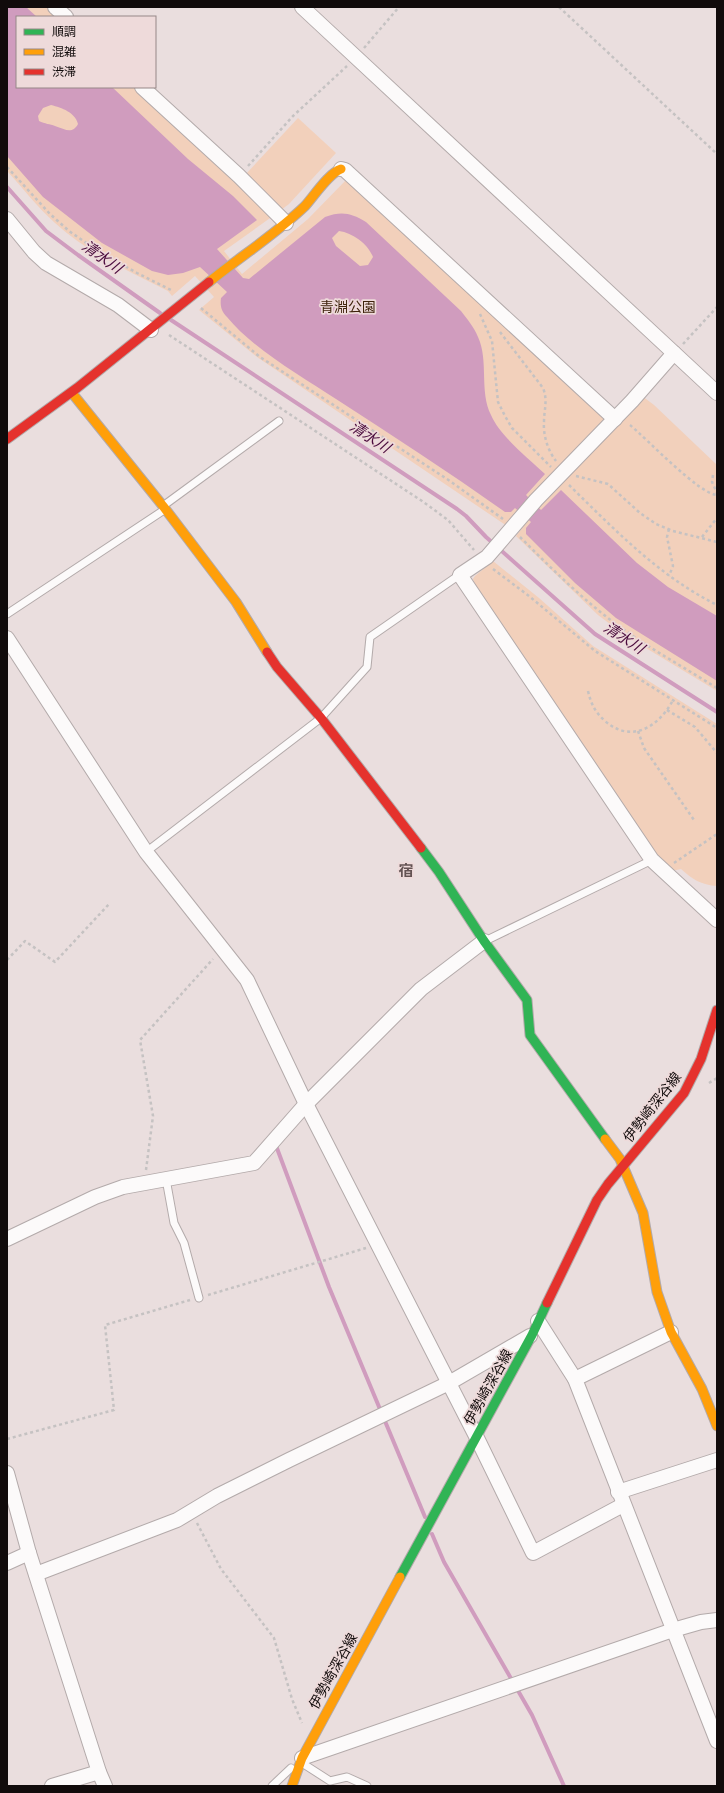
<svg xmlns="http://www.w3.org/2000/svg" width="724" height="1793" font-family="'Sofia Sans Condensed','Noto Sans JP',sans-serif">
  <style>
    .green { fill: #f2d0bb }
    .water { fill: #d09cbe; fill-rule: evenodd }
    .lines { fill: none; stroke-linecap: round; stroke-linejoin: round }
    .stream { stroke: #d09cbe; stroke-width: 4 }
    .lane-casing { stroke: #b3aaaa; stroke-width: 9 }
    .street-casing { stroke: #b3aaaa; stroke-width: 16 }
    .fast-casing { stroke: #b3aaaa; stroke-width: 11 }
    .slow-casing { stroke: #b3aaaa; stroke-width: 11 }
    .jam-casing { stroke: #b3aaaa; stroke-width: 11 }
    .path { stroke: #c5c2c2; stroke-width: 2.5; stroke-dasharray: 3 3; stroke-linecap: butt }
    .lane { stroke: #fcfafa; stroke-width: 7 }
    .street { stroke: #fcfafa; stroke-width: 14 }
    .fast { stroke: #30b455; stroke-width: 9 }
    .slow { stroke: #ff9f0a; stroke-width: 9 }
    .jam { stroke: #e5322d; stroke-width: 9 }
    .labels { text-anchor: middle; stroke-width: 3.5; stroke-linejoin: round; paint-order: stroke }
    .park-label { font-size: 14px; fill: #3f230c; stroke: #eedada }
    .street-label { font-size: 14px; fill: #110b0b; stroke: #eedada }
    .water-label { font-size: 15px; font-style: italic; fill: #4a0b3d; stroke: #eedada }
    .neighbourhood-label { font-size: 15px; font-weight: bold; fill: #645353; stroke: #eedada }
  </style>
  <rect width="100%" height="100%" fill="#eadede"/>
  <g class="green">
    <path d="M7,7H48L59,17H17V87H134L273,216L224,251L242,274L308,219L347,179L603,415L604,419L599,426L507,526L257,357L199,310L214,297L195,276L172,296L168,291C128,271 88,253 55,223C37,207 23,188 7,171Z"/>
    <polygon points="298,118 336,153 289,204 281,210 245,175"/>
    <polygon points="642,396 654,405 717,465 717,691 626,636 598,615 516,536 541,504"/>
    <path d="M493,561L539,598L593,646L717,724V886C701,885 692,879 681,869L672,871L656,856L477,590L473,579L475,576Z"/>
  </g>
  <path class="water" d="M7,7H26L37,17H17V87H112L188,159L233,196L257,220L217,249L243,278L249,279L325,217C342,211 351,213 366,222L461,311C467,319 474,327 478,337C489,361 479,391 491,415C500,436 528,458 545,474L526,495L541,510L561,490L637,563L668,587L717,616V681L616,618L575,583L526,534V528L531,522L515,508L511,512H505C450,473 393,436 336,399C302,377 252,348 227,317C221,311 220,305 221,298L227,292L200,267L183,273L168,275L152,271L102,243L43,197L7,156ZM51,105C62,108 75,112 78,124C72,135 65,129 55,126C50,124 45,124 39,121L38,116L43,108ZM339,231C353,233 368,244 373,257L368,265L360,266L336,246L332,238Z"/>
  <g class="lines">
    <g class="stream">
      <polyline points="7,187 46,231 78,255 160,313"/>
      <polyline points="171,320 457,509 466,516 486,537 595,634 717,712"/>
      <polyline points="275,1143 329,1287 425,1517"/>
      <polyline points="432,1534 444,1562 532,1715 564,1786"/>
    </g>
    <defs>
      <g id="lane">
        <polyline points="163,506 279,421"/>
        <polyline points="7,614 164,510"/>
        <polyline points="146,852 321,718 367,667 370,637 455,578 460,575"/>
        <polyline points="485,941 652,860"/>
        <polyline points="166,1179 174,1223 184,1243 199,1298"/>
        <polyline points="302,1763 330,1781 347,1777 367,1786"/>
        <polyline points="272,1786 291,1768"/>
      </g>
      <g id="street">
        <polyline points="55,7 66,17"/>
        <polyline points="302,7 717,393"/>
        <polyline points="142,87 239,176 286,223"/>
        <polyline points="341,169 345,170 615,419"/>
        <polyline points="7,219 34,252 46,263 118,305 151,330"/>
        <polyline points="674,353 632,401 536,500 487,557 460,575 652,860 717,920"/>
        <polyline points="7,638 146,852 247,980 306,1104 476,1436 533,1553 623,1505"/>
        <polyline points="7,1239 95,1197 123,1187 254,1163 306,1104 421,989 484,941"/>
        <polyline points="538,1321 575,1379 717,1741"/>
        <polyline points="575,1379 671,1332"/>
        <polyline points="7,1473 29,1553 99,1772 105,1786"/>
        <polyline points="618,1492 717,1460"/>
        <polyline points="7,1563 29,1553"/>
        <polyline points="36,1574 177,1520 217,1496 289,1460 449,1383 530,1336"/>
        <polyline points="302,1758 673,1630 701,1622 717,1620"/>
        <polyline points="52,1786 99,1772"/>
      </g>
      <g id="fast">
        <polyline points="421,848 439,872 484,941 527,1000 530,1035 605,1139"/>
        <polyline points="400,1577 532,1335 547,1303"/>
      </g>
      <g id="slow">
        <path d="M209,282C241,256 276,234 305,206C314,196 329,173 341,169"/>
        <polyline points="72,393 163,506 236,602 267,652"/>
        <polyline points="605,1139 620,1159 643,1213 657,1292 671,1332 702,1389 717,1426"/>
        <polyline points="292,1786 302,1758 400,1577"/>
      </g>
      <g id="jam">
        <polyline points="7,439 77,388 209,282"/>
        <polyline points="267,652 277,667 321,718 421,848"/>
        <polyline points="547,1303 597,1200 608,1184 684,1093 701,1059 717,1010"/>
      </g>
    </defs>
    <use href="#lane" class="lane-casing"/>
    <use href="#street" class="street-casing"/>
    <use href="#fast" class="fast-casing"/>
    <use href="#slow" class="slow-casing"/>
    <use href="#jam" class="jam-casing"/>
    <g class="path">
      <polyline points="559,7 717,154"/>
      <polyline points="364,48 399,7"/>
      <polyline points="248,166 293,116 347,66"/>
      <polyline points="7,167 50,214 69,231 98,251 137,273 173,291"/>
      <polyline points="201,308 260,357 450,481 503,519"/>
      <polyline points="480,314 492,341 498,402 505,416 512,428 551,467"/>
      <path d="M500,332L543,388C548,400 544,410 544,422C543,435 548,451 556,461"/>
      <polyline points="169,335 422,501 448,520 474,550"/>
      <polyline points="683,344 717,307"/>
      <path d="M630,425C647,439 699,494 717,495"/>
      <polyline points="713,475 712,482 717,493"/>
      <polyline points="576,476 608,484 640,513 656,524 673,531 717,542"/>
      <path d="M569,485C615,530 659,576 717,605"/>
      <polyline points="669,529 667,537 673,566 669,576"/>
      <path d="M520,537C545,562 570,587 598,610C634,640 677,663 717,688"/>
      <polyline points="702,537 717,518"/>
      <polyline points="493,569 529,596 595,651 717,728"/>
      <path d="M588,691C591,704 595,712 605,721C631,744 659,727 673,700"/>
      <polyline points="667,710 695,727 717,753"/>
      <polyline points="638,731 644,748 694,820"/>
      <polyline points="674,863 717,834"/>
      <polyline points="7,960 25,941 55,962 110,903"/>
      <polyline points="709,1083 717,1078"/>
      <polyline points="146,1170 153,1116 140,1040 213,959"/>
      <polyline points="208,1295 366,1248"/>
      <polyline points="7,1439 114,1410 105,1325 190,1300"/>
      <polyline points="197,1523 221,1569 274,1638 292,1699 302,1723"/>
    </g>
    <use href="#lane" class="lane"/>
    <use href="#street" class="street"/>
    <use href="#fast" class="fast"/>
    <use href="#slow" class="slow"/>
    <use href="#jam" class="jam"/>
  </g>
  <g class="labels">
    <g class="park-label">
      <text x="348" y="312">青淵公園</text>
    </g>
    <g class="street-label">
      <text transform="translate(652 1107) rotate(-52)" y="5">伊勢崎深谷線</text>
      <text transform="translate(488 1387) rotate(-61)" y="5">伊勢崎深谷線</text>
      <text transform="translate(333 1671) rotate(-61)" y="5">伊勢崎深谷線</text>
    </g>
    <g class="water-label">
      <text transform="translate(102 257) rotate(35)" y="5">清水川</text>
      <text transform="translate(370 437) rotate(33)" y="5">清水川</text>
      <text transform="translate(624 638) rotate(33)" y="5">清水川</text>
    </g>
    <g class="neighbourhood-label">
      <text x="406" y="876">宿</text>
    </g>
  </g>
  <rect width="724" height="1793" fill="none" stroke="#110b0b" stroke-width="16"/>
  <rect x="16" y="16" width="140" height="72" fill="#eedada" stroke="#968787"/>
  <rect x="24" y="29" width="20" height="6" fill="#30b455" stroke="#968787"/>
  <text x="52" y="36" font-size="12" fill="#110b0b">順調</text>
  <rect x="24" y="49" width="20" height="6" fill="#ff9f0a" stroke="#968787"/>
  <text x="52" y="56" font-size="12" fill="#110b0b">混雑</text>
  <rect x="24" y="69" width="20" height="6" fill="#e5322d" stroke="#968787"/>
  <text x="52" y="76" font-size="12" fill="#110b0b">渋滞</text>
</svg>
